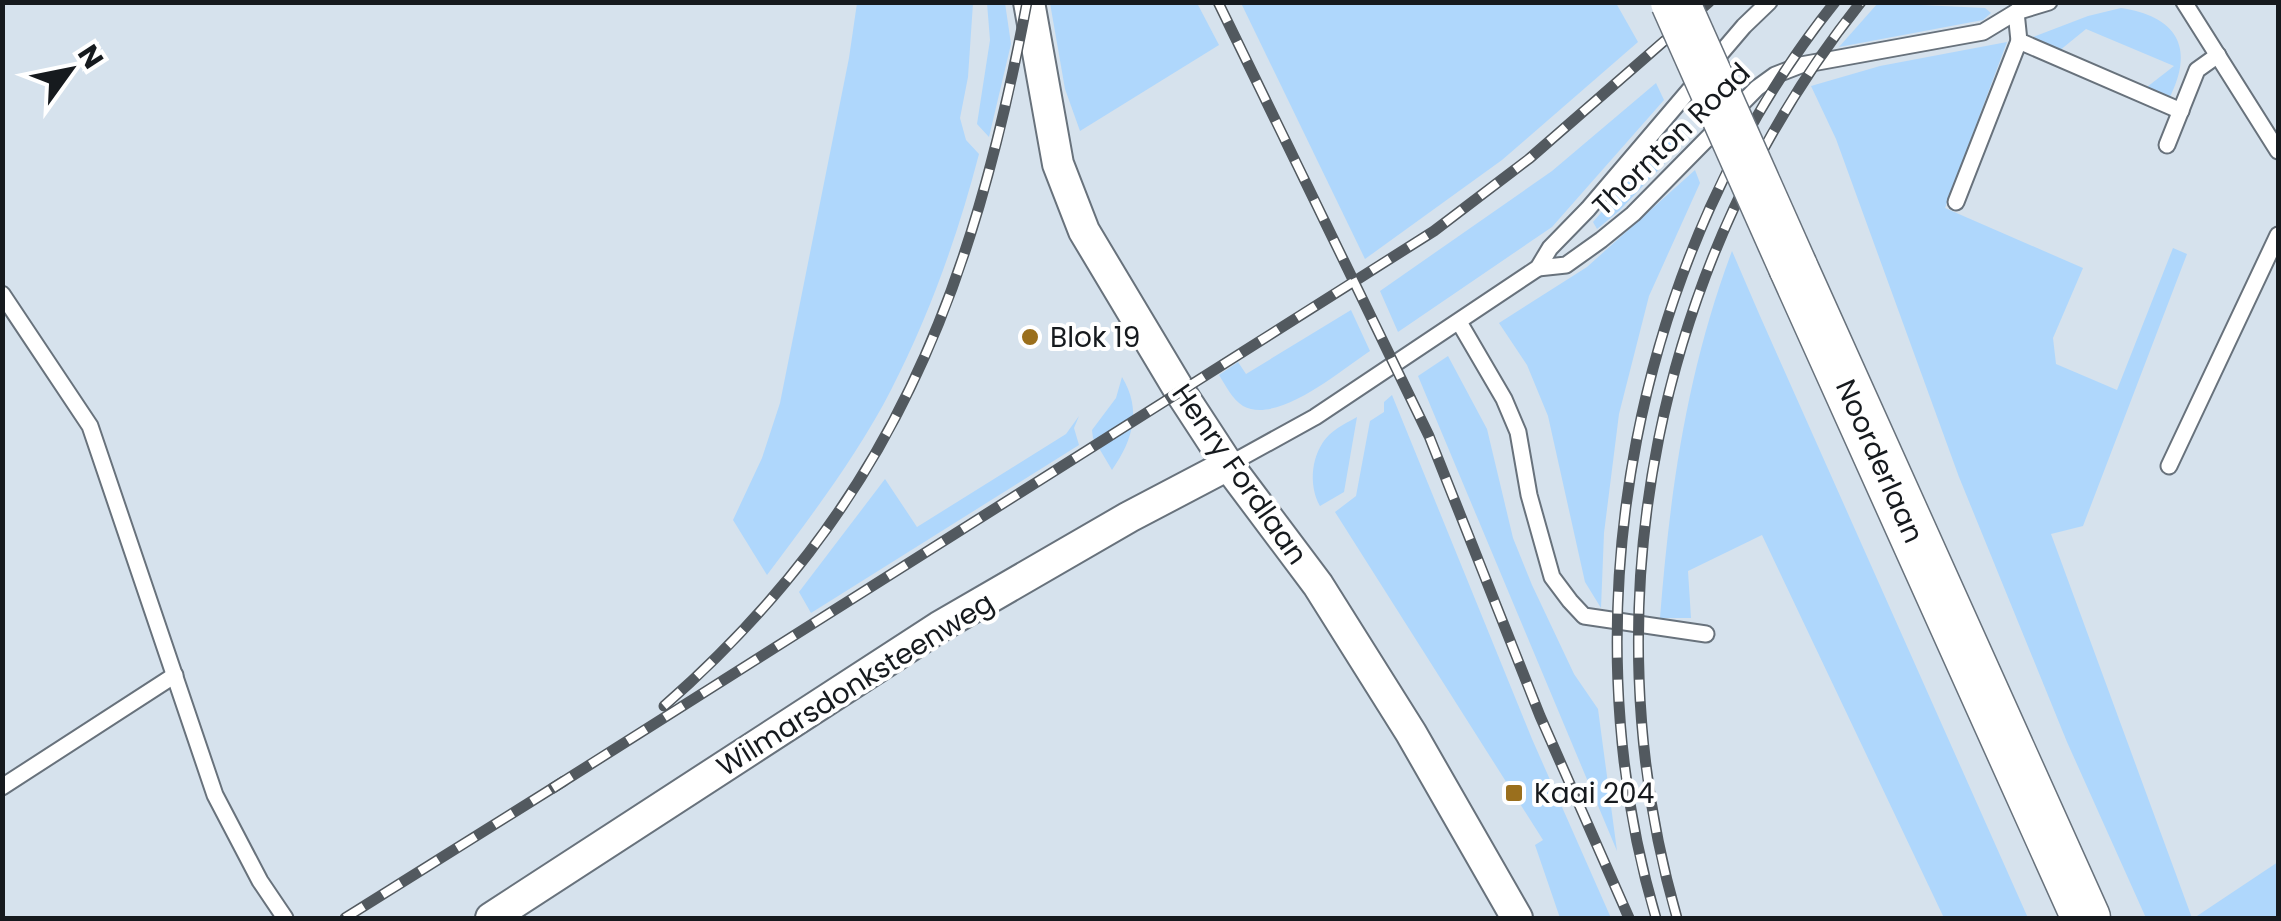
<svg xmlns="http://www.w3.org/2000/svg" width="2281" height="921" font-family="Poppins,sans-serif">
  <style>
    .green { fill: #afd7fc }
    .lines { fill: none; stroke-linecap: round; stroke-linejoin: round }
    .service-casing { stroke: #68727c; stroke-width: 19 }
    .minor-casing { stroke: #68727c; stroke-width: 34 }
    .primary-casing { stroke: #68727c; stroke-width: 51 }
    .service { stroke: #fff; stroke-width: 15 }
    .minor { stroke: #fff; stroke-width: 30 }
    .primary { stroke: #fff; stroke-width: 48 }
    .rail-casing { stroke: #52595f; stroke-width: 11 }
    .rail { stroke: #fff; stroke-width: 8; stroke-dasharray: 22; stroke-linecap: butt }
    .primary-bridge-casing { stroke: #68727c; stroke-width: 51; stroke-linecap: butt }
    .primary-bridge { stroke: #fff; stroke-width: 48 }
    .poi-dot { fill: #9a6f1d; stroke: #fff; stroke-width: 4 }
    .labels { text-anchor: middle; stroke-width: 8; stroke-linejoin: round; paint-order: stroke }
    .street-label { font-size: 28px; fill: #161a1e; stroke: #fff }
    .poi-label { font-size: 28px; fill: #161a1e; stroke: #fff; text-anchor: start }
  </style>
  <rect width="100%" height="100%" fill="#d6e2ed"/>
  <g class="green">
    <path d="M857,3H973L968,77L960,118L966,140L979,154C958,235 929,316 891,390C857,456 811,516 767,575L733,520L762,458L780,403L849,58Z"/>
    <polygon points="987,3 1005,3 1011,44 989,137 977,124 990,40"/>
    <polygon points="1050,3 1197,3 1219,45 1080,131 1065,89"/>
    <polygon points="1241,3 1616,3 1638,42 1502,160 1365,259"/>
    <polygon points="1878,3 1985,8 1991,13 1983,20 1839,47"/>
    <path d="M2121,8C2174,16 2196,45 2170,97L2147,87L2174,66L2086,29L2059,51L2033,37L2088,16Z"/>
    <polygon points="2007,42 1945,208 2083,268 2053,338 2056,364 2117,390 2173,248 2187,254 2083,526 2051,534 2192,918 2146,918 2067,742 1959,477 1836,139 1811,86 1880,66"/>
    <polygon points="1656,83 1664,100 1552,227 1398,332 1380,291 1552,171"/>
    <polygon points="1675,127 1683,144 1619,211 1597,229 1593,222"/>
    <polygon points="1695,170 1700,183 1649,296 1619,414 1604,533 1601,608 1585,582 1548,416 1527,365 1499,323 1587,267"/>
    <path d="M1732,251L1760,316L2028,918H1944L1762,535L1688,571L1691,618H1660C1670,490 1687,371 1732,251Z"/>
    <path d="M1351,310L1370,351C1341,370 1278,425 1243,406C1232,399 1226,386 1219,375L1238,362L1246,374Z"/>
    <polygon points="1448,356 1487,429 1513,538 1532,585 1574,674 1598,709 1617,851 1418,376"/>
    <path d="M1122,377C1142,410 1133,440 1112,470L1093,438L1092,430L1116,398Z"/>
    <polygon points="1392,395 1532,739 1611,918 1560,918 1535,845 1543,840 1335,512 1356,496 1370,421 1384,412 1384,402"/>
    <polygon points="1079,416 1074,428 1079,445 811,613 799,592 885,479 917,527 1066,434"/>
    <path d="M1357,417L1344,492L1320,506C1308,485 1311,453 1329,435C1336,428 1348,422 1357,417Z"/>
    <polygon points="2278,862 2278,918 2194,918"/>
  </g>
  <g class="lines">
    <defs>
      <g id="service">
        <polyline points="2184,2 2278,151"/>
        <polyline points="2016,12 2019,41 2181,111"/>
        <polyline points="2167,145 2197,70 2218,55"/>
        <polyline points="1956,202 2019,41"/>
        <polyline points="1538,268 1566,265 1601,240 1633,214 1757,88 1775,75 1801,65 1983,32 2016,12 2049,2"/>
        <polyline points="2,294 90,426 215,795 260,881 285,918"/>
        <polyline points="1459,322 1504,399 1518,432 1529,495 1552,577 1570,601 1584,616 1706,634"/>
        <polyline points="1228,465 1315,417 1538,268 1550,248 1588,209 1744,26 1769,2"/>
        <polyline points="2169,466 2278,235"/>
        <polyline points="2,787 175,675"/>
      </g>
      <g id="minor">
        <polyline points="1029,2 1058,164 1084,231 1181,393 1228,465 1318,585 1411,733 1517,918"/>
        <polyline points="491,918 939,627 1129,517 1228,465"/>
      </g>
      <polyline id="primary" points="1793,267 2086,918"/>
    </defs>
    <use href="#service" class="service-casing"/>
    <use href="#minor" class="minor-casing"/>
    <use href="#primary" class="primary-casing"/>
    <use href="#service" class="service"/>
    <use href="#minor" class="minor"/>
    <use href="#primary" class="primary"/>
    <defs>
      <g id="rail">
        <polyline points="1218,2 1429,436 1540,716 1629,918"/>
        <path d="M664,706C891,507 972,292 1027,2"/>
        <polyline points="553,788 1434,231 1530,158 1709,2"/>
        <polyline points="345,918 564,781"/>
        <path d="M1656,918C1566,613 1635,252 1835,2"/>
        <path d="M1677,918C1587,604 1657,258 1861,2"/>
      </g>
    </defs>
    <use href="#rail" class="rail-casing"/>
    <use href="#rail" class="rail"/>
    <defs>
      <polyline id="primary-bridge" points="1675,2 1793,267"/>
    </defs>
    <use href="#primary-bridge" class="primary-bridge-casing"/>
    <use href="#primary-bridge" class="primary-bridge"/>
  </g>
  <g class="poi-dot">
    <circle cx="1030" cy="337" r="10"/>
    <rect x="1504" y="783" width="20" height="20" rx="5"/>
  </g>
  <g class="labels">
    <g class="street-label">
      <text transform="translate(1671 139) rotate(-44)" y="10">Thornton Road</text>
      <text transform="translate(1880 461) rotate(66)" y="10">Noorderlaan</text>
      <text transform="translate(1240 474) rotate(55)" y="10">Henry Fordlaan</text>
      <text transform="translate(855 684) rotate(-32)" y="10">Wilmarsdonksteenweg</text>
    </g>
    <g class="poi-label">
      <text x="1050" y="347">Blok 19</text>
      <text x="1534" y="803">Kaai 204</text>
    </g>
  </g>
  <rect width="2281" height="921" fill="none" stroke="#161a1e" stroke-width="10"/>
  <g transform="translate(70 70) rotate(57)" stroke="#ffffff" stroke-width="8" paint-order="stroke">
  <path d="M0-8L18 38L0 25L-18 38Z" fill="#161a1e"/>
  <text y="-15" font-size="28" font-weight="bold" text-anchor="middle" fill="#161a1e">N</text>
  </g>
</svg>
